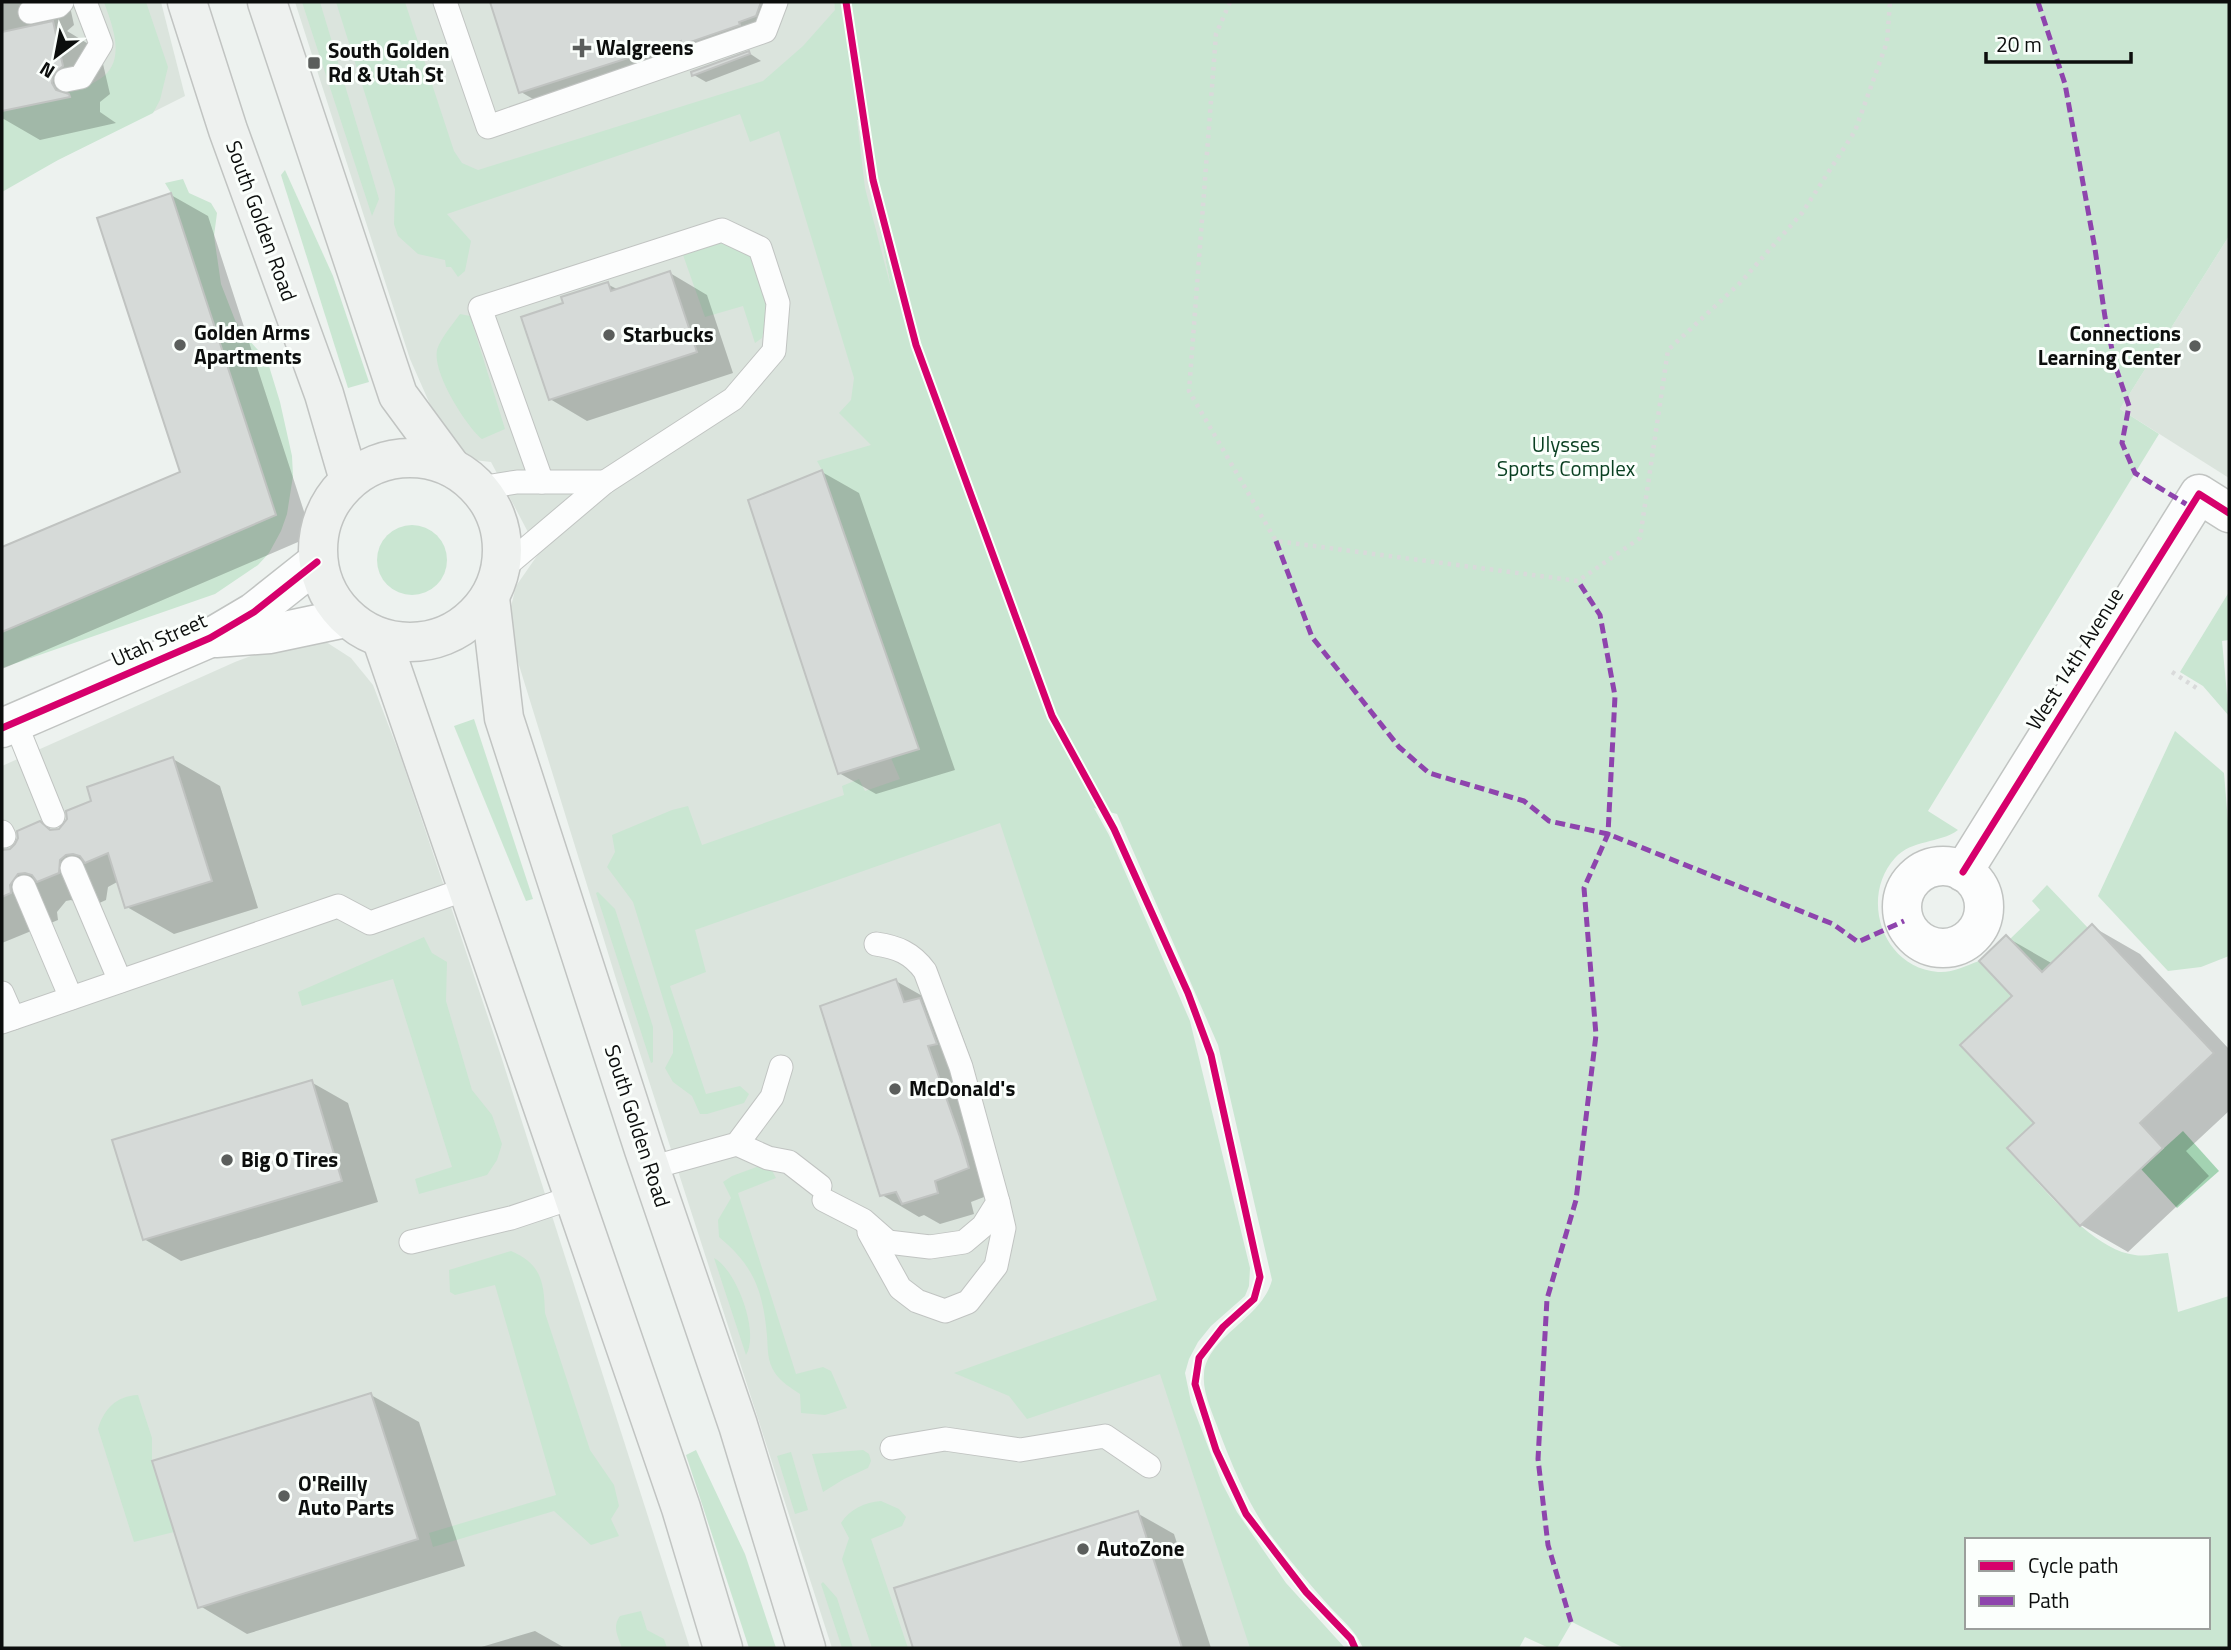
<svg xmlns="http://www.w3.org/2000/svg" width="2231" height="1650" font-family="'Titillium Web',sans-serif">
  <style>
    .built { fill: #dbe4dd }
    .green { fill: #cae6d2; fill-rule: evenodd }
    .water { fill: #a3d3b2 }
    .shadow { fill: #0003 }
    .building { fill: #d6dad8; stroke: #c0c3c1; stroke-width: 2 }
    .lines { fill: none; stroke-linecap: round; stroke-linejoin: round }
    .service-casing { stroke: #c1c4c2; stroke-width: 25 }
    .minor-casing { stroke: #c1c4c2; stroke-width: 41 }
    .secondary-casing { stroke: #c1c4c2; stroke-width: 41 }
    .path { stroke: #d9dada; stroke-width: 4.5; stroke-dasharray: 3.5 5; stroke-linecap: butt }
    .service { stroke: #fcfdfd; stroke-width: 23 }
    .minor { stroke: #fcfdfd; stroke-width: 38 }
    .secondary { stroke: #eef1ef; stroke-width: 38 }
    .quiet { stroke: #8e44ad; stroke-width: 5; stroke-dasharray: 10 5; stroke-linecap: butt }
    .cycleway-casing { stroke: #fbfffc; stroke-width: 11 }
    .cycleway { stroke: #d6006c; stroke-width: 7 }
    .poi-dot { fill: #5b5e5c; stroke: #fbfffc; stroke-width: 2.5 }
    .labels { text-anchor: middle; stroke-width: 6; stroke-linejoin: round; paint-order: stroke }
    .poi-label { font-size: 21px; font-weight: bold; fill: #0c0e0d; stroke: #fbfffc; text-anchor: start }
    .street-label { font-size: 21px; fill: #0c0e0d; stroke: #fbfffc }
    .park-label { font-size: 21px; fill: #093f21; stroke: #fbfffc }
  </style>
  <rect width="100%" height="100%" fill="#edf2ef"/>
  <g class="built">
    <polygon points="2,2 161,2 185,96 2,188"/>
    <polygon points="295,2 834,2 956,612 1175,1307 1178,1402 1223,1509 1328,1648 832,1648 617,982 514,649 510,611 516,586 539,553 491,462 474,460 444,436 410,359"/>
    <polygon points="2229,236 2229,478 2120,409"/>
    <polygon points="295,639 323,640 351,658 373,685 401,758 501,1056 690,1648 2,1648 2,766 235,662"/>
  </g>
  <g class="green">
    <path d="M104,2H146L168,67L160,100L153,113L58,160L2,192V111L70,97L68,91C77,88 88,86 95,82C129,65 113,28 104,2Z"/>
    <polygon points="302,2 320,2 379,199 372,216"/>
    <path d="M336,2H405L454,151L462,163L478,170L763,81L803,46L835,10L834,2H2229V236L2120,409L2159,434L1928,811L1958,830C1939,844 1912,839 1895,858C1859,898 1883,968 1938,972C1953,973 1965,966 1979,961L2012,996L1960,1045L2034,1123L2007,1148C2037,1180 2090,1250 2135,1255C2145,1257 2158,1253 2168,1253L2178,1312L2229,1296V1648H1624L1572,1622L1557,1648H1549L1525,1637L1519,1648H1363C1356,1631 1342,1620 1330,1607C1311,1586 1292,1563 1275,1541C1250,1509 1233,1468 1219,1431C1213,1414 1202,1392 1204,1374C1207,1336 1262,1319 1272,1280L1218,1045L1117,814L1094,808L1109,835L1190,1021L1250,1268L1249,1286L1245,1296L1211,1326L1198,1342L1189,1359L1185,1373L1191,1402L1222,1483L1237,1512L1286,1583L1345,1648H1250L1160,1374L1027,1419L1009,1396L954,1373L1157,1300L1000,823L695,930L706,972L670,986L706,1094L740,1086L749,1094L744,1103L707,1114H700L692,1096L673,1082L665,1068L673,1053V1031L633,902L607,867L615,852L612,835L672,810L688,806L702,845L844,795L842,786L859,779L865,791L900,779L891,758L918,749L822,470L817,461L871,445L839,413L851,400L854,378L779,131L750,142L740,114L447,214L471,241L465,271L458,277L451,267H446L445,260L418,254L398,236L394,224L395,189ZM857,120H858L891,288L865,188ZM1967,1540H2208V1627H1967Z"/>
    <polygon points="285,170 333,276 369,382 348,388 281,175"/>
    <polygon points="183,179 189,193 211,203 217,213 214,236 221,284 235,320 244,335 260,352 269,366 280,402 292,456 293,476 287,514 281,531 269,553 258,565 215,594 2,668 2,632 276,515 171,193 165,183"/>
    <polygon points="721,242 732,244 746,251 754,263 768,306 762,338 755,343 743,306 705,317 683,255"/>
    <path d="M460,314L470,316L505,429L482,439C466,426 429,368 438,347C443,335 453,324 460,314Z"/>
    <circle cx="412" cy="560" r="35"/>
    <polygon points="2229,592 2229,640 2222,641 2229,716 2203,686 2180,672"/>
    <polygon points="474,719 533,899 526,901 454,726"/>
    <polygon points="2175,731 2224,773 2229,834 2229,956 2201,967 2168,971 2098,896"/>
    <polygon points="2047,885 2088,928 2042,972 2010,939 2040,910 2032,901"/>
    <polygon points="598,892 615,909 653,1027 653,1062 651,1063 596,893"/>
    <polygon points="424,937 432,953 447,962 446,1001 472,1090 492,1115 502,1144 497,1160 487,1175 419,1194 415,1179 452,1167 393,979 302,1006 298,992"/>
    <path d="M762,1165H769L776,1178L738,1193L796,1374L823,1367L831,1371L847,1408L825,1415L801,1413L800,1394C791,1388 781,1382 775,1373C767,1361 768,1349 767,1336C763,1291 754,1266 719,1237L718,1220L731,1198L723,1182L732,1176Z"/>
    <path d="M511,1251C542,1264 544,1283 545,1313L590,1450L614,1485L619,1506L611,1519L619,1536L591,1545L554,1511L433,1547L429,1533L556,1495L495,1285L455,1295L450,1292L449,1270Z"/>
    <path d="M714,1258C736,1269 760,1333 746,1355Z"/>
    <path d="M138,1395L152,1438V1461L174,1532L134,1542L98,1429C104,1409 116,1396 138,1395Z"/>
    <polygon points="696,1450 745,1554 776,1648 749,1648 686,1455"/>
    <polygon points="863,1450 869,1454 871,1461 868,1468 844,1479 823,1492 812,1454"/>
    <polygon points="791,1452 808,1510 795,1514 777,1456"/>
    <path d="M881,1501L899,1509L906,1517L902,1526L871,1539L908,1648H872L842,1559L849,1538L841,1523C850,1509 865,1502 881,1501Z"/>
    <polygon points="823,1582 837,1598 853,1648 842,1648 821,1584"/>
    <path d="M641,1611L647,1630L664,1639L667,1648H622C618,1636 612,1627 620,1616Z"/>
  </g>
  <polygon class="water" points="2183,1131 2219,1171 2177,1208 2141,1169"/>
  <g class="shadow">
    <polygon points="2,2 69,2 74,25 67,31 100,51 110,94 100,102 100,112 116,123 40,140 2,118"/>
    <polygon points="492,2 761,2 767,22 533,99 521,92"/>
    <polygon points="749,53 761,61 706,82 694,75"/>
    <polygon points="171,195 208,216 312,536 2,669 2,549 182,473"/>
    <polygon points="670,273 707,295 733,373 587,421 550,399 566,304 607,284 619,290"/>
    <polygon points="822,472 859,493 955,770 876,794 839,773"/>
    <polygon points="173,759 220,786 258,908 174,934 127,907 119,881 108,887 106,900 86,909 71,900 66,901 57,912 58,920 2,943 2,849 10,851 40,823 54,831 58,831 93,802"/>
    <polygon points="2093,927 2140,954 2229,1049 2229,1111 2186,1151 2209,1176 2128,1252 2081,1225 2036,1123 2006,937 2053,964"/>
    <polygon points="896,981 933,1002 935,1008 957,1021 973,1065 964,1067 1005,1189 971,1202 974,1214 940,1224 924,1215 919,1217 882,1195"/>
    <polygon points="311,1082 348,1103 378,1202 181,1261 144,1239"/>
    <polygon points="371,1395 419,1422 465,1566 247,1634 200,1606"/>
    <polygon points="1137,1513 1174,1534 1211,1648 915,1648 896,1589"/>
    <polygon points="535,1631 565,1648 478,1648"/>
  </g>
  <g class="building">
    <polygon points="490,2 761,2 756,16 739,22 740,25 682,45 681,41 519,93"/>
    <polygon points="53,21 63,66 53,75 52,83 56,90 69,94 70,97 2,111 2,32"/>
    <polygon points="749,51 750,54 692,76 691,72"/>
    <polygon points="171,193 276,515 2,632 2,547 180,472 97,218"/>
    <polygon points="670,271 697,352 549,400 521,317 563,303 561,297 608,282 611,291"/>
    <polygon points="822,470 919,749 838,774 748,500"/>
    <polygon points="173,757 212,881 125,908 108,853 85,863 80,856 73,854 66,855 60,860 59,873 37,882 32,875 25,873 18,874 10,885 11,893 2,897 2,850 10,849 15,844 18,838 17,831 40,821 50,830 59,829 67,819 66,811 91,801 87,787"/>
    <polygon points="2092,924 2214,1053 2140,1123 2163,1148 2080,1226 2007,1148 2034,1123 1960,1045 2012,996 1979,961 2006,935 2042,972"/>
    <polygon points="896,979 904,1002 920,998 937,1044 928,1046 960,1137 969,1168 935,1181 938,1193 902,1204 896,1192 880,1196 820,1006"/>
    <polygon points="312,1080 342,1181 143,1240 112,1140"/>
    <polygon points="371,1393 418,1539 198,1608 152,1461"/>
    <polygon points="1138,1511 1182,1648 913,1648 894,1588"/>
  </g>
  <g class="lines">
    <defs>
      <g id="service">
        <polyline points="445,2 488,127 765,31 776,2"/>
        <polyline points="30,12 58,6 62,2"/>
        <polyline points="66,80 81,77 101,44 85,2"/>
        <polyline points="479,488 517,482 605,482"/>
        <polyline points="501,570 605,482 733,399 774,351 778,303 760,248 722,230 480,308 542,482"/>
        <polyline points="15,722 53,816"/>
        <polyline points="2,832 4,836"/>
        <polyline points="72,868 120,981"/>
        <polyline points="24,887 71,998"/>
        <polyline points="2,993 13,1018"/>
        <polyline points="2,1022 338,906 370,923 466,889"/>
        <polyline points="737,1144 768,1158 789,1162 820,1186"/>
        <polyline points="650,1168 737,1144 772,1097 781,1067"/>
        <path d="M824,1200L863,1220L888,1242L930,1247L964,1242L983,1226L998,1202L961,1067L925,971C912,953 897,947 876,944"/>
        <polyline points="869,1232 900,1288 917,1301 945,1311 968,1302 996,1266 1004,1228 998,1202"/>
        <polyline points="411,1242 511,1218 574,1197"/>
        <polyline points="892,1448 945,1439 1020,1450 1105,1436 1149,1466"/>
      </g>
      <g id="minor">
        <polyline points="216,638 270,634 346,618"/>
        <polyline points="2,728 210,638 254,612 317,562"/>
        <circle cx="1943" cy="907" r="41"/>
        <polyline points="1963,872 2199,494 2229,513"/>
      </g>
      <g id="secondary">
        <polyline points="187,2 228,130 324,394 349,480"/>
        <polyline points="267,2 398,395 451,467"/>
        <circle cx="410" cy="550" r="92"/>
        <polyline points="490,598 504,718 644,1150 738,1425 806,1648"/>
        <polyline points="382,640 681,1508 723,1648"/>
      </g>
    </defs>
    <use href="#service" class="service-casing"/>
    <use href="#minor" class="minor-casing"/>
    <use href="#secondary" class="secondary-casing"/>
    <g class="path">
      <polyline points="1230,2 1216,34 1189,391 1276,541 1578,581 1640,538 1668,350 1740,283 1802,213 1855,131 1887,42 1890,2"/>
      <polyline points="2172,672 2198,689"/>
    </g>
    <use href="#service" class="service"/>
    <use href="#minor" class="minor"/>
    <use href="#secondary" class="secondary"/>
    <g class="quiet">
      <polyline points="2038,2 2065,84 2095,249 2105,317 2116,368 2129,406 2122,443 2135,473 2191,507"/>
      <polyline points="1276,541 1312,637 1399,747 1429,773 1524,801 1549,821 1608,834 1833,924 1858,942 1904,921"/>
      <polyline points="1571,1622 1548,1545 1538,1459 1547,1299 1576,1200 1596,1035 1584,888 1608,834 1615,696 1600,615 1578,581"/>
    </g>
    <defs>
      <g id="cycleway">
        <polyline points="846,2 873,180 916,345 1052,716 1114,829 1188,993 1211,1055 1260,1277 1254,1299 1223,1327 1199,1358 1195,1384 1216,1450 1246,1514 1306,1592 1351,1639 1355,1648"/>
        <polyline points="2,728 210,638 254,612 317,562"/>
        <polyline points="1963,872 2199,494 2229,513"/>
      </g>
    </defs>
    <use href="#cycleway" class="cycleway-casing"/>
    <use href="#cycleway" class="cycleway"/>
  </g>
  <g class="poi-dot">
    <path d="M578.5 37.5h7v7h7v7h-7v7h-7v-7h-7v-7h7z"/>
    <rect x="307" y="56" width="14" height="14" rx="3.5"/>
    <circle cx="609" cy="335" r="7"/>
    <circle cx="180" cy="345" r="7"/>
    <circle cx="2195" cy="346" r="7"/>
    <circle cx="895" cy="1089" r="7"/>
    <circle cx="227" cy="1160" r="7"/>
    <circle cx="284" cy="1496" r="7"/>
    <circle cx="1083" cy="1549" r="7"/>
  </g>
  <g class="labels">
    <g class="poi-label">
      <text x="596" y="55">Walgreens</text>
      <text x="328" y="58">South Golden<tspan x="328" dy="24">Rd &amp; Utah St</tspan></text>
      <text x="194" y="340">Golden Arms<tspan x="194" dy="24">Apartments</tspan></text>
      <text x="2181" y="341" text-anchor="end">Connections<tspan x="2181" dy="24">Learning Center</tspan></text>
      <text x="623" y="342">Starbucks</text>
      <text x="909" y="1096">McDonald's</text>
      <text x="241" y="1167">Big O Tires</text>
      <text x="298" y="1491">O'Reilly<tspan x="298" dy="24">Auto Parts</tspan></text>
      <text x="1097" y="1556">AutoZone</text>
    </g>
    <g class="street-label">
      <text transform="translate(261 221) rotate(70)" y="7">South Golden Road</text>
      <text transform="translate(159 640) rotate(-24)" y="7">Utah Street</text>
      <text transform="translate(2075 659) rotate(-58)" y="7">West 14th Avenue</text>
      <text transform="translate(637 1126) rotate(72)" y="7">South Golden Road</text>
    </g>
    <g class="park-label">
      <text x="1566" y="452">Ulysses<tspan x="1566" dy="24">Sports Complex</tspan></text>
    </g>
  </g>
  <rect width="2231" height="1650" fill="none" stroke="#0c0e0d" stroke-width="7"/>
  <rect x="1965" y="1538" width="245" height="91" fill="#fbfffc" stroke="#9b9f9c" stroke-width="2"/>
  <rect x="1979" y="1561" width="35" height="10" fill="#d6006c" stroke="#9b9f9c" stroke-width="2"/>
  <text x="2028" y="1573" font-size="21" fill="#0c0e0d">Cycle path</text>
  <rect x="1979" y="1596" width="35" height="10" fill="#8e44ad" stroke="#9b9f9c" stroke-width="2"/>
  <text x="2028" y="1608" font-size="21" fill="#0c0e0d">Path</text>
  <g transform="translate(56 56) rotate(212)" stroke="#fbfffc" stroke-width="5" paint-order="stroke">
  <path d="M0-5L12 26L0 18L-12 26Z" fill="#0c0e0d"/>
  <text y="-10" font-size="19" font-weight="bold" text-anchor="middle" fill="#0c0e0d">N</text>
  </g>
  <path d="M1986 52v10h145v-10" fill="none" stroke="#0c0e0d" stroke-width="3.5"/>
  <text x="1996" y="52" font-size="21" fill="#0c0e0d" stroke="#fbfffc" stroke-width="5" paint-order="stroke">20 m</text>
</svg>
